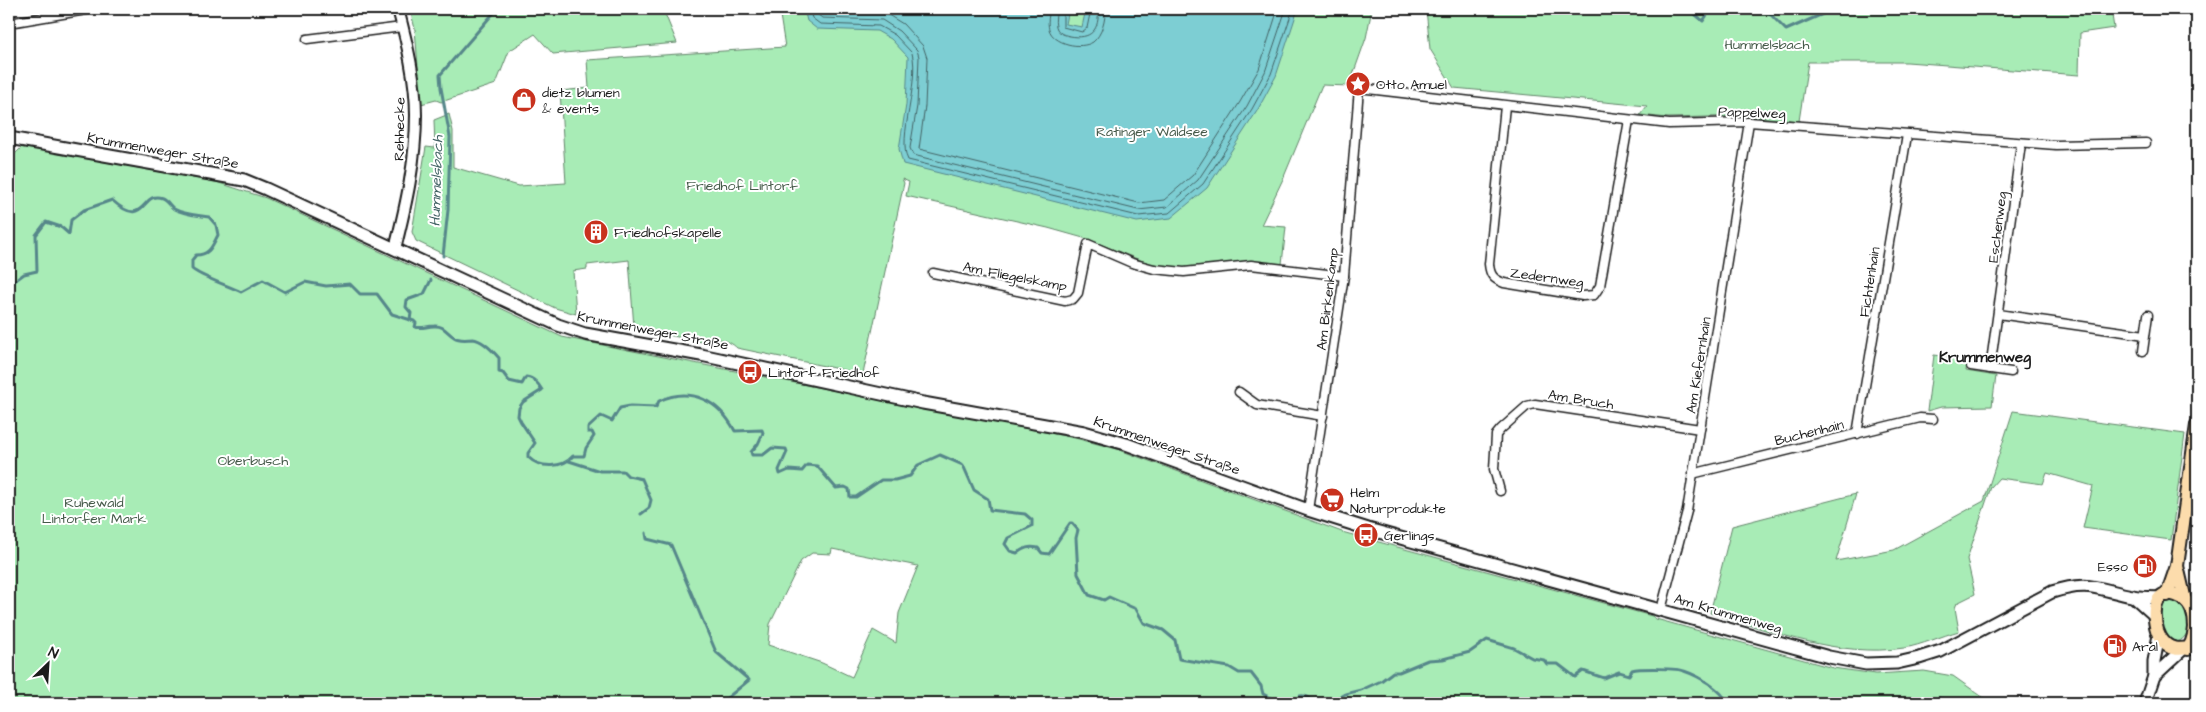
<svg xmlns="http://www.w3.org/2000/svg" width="2206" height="712" font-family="'Architects Daughter',sans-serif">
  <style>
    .green { fill: #a8ecb6; stroke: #628469; fill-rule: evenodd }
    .water { fill: #7dced3; stroke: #56878a }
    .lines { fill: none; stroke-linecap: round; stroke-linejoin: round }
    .shore { stroke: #436365; stroke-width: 1 }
    .stream { stroke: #56878a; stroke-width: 3 }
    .minor-casing { stroke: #1c1c1c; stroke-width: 11 }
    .tertiary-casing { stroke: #1c1c1c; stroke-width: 14 }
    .secondary-casing { stroke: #1c1c1c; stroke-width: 15 }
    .primary-casing { stroke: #1c1c1c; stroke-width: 16 }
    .minor { stroke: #fff; stroke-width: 8 }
    .tertiary { stroke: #fff; stroke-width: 10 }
    .secondary { stroke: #fff; stroke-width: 11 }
    .primary { stroke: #fcdcac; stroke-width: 12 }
    .labels { text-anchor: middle; stroke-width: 4; stroke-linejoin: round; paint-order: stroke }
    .park-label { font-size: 14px; fill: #465a4a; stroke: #fff }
    .poi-label { font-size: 14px; fill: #1c1c1c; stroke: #fff; text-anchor: start }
    .street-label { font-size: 14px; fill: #1c1c1c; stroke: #fff }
    .water-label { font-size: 15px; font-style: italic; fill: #436365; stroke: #fff }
    .neighbourhood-label { font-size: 15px; font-weight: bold; fill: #1c1c1c; stroke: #fff }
  </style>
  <rect width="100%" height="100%" fill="#fff"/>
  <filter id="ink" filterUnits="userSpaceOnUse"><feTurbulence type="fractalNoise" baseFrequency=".02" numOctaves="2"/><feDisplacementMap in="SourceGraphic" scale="10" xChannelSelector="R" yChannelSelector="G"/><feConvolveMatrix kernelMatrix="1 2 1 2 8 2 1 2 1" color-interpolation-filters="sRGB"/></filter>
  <g filter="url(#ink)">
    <g class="green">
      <polygon points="410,9 663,9 677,43 553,54 535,34 509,51 496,84 441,102 436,100 421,104 415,29"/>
      <path d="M779,9H1372L1366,38L1349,86L1322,85L1283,179L1261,225L1286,227L1282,264L1247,261L1186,269L1155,266L1087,239L1048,228L906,196L909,182L902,179L904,183L863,374L737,348C728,339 713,336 702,342L634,328L629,260L587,265V269L573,271L576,314L555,308L416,241L412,232L426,147L435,148L434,120L449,114L453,131V167L519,186L566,183L560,91L589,88L587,60L785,47Z"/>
      <polygon points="1426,9 2111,9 2114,28 2080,33 2079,75 1907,62 1808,62 1799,121 1746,116 1668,118 1640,115 1647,106 1454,88 1430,49"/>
      <path d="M22,147L216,182L266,198L562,337L1075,438L1117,449L1342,532L1652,616L1656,619L1833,668L1876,674L1924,671L1953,676L1991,703H9V182L14,155ZM832,549L918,566L899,613L896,643L873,630L852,677L822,663L768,645L770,624L801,561L812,553L831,554Z"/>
      <polygon points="1934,355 1968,359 1966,371 1996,376 1992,406 1941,407 1927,411"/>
      <path d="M2013,411L2185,434L2171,540L2083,528L2093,486L2047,473L2043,484L1999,478L1991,487L1967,559L1975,594L1957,603L1955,608L1959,631C1941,636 1922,645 1904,648C1838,658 1772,631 1710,613L1732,526L1856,494L1836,561L1894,550L1984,501Z"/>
      <path d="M2167,600C2187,598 2198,635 2177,642L2166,637L2160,617L2162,603Z"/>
    </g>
    <polygon class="water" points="804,9 1069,9 1066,24 1082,27 1086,9 1298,9 1276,76 1257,111 1207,188 1171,218 1137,222 903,164 899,149 906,105 908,57 891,39 877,31 817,29 807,21"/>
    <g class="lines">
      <g class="shore">
        <path d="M809,9L812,18L820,24L879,26L895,35L912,53C920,82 897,139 908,160L1138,216L1169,213L1203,184L1252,109L1271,74L1293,9"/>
        <polyline points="816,9 817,14 822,18 882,20 899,31 917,50 919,57 917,106 910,148 913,155 1138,210 1167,207 1198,180 1247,106 1265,72 1286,9"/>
        <polyline points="823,9 825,11 885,13 903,24 923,46 927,58 925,106 919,149 1139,203 1164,200 1193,175 1240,102 1259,69 1278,9"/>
        <path d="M1050,9C1049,15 1047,22 1049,29C1053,44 1081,50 1093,42C1102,35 1106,19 1105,9"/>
        <path d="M1057,9C1056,15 1054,23 1057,29C1060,34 1065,35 1070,36C1091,40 1100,30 1098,9"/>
        <polyline points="1063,9 1063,27 1082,32 1087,28 1091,9"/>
      </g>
      <g class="stream">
        <polyline points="1689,9 1703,21 1711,9"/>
        <polyline points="1748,9 1769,13 1786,30 1825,13 1829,9"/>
        <polyline points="443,256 448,210 450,137 441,88 440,75 497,9"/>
        <path d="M9,285L24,274L37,271L36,235L46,222L61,227L69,234L71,220L84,210L112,200C146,231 141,190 162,198C167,200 170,206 174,209C185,215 197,215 209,217L216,225L218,235C212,246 210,255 196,255L192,260V269C199,276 229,286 241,292L263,280L285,292L305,282L326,286L350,284L360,294H377L392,314L414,321L416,323L415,327C423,329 426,326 434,326C444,325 447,333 454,337C460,341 467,339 473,339C483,340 493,351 499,358V372L503,373L509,381L522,384L526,377C534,378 538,383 542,390L523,402L519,408L518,416L521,422L535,443L528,453V457C540,469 563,468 573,456H584L586,448L594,436L592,432H588V428L601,416L612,421L620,408L630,406L656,407L659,401C691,386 719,401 735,431L762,430L763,433L758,444L751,452L752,455H763L772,448L786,449L787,452L779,470L780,474L789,470L802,471L807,465L817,466L836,488L845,487L849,489L850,497H856L881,480H895L910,476L918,465L940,455L963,465L974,490L988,499L990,510L1025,514L1032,520V526L1008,538L1005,544L1010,551L1017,553C1024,548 1029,546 1038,548L1042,553L1049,554L1070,523H1072L1078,530L1076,538L1078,574L1089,595L1104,600L1109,597L1136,609L1144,623L1163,630L1175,640L1179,659L1229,667L1239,673H1251L1261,686L1263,694L1281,703"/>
        <polyline points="410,320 411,313 406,307 407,300 424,294 431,280"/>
        <polyline points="569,461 600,471 623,471 628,476 642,479 651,500 649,508 641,514"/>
        <polyline points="646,533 647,539 671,545 716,652 749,680 721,703"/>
        <polyline points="1312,700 1324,703"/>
        <path d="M1297,703L1300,696C1306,695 1311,698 1313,703"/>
        <path d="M1327,703L1345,694L1361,690L1381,681L1393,672H1399L1428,660L1443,659L1470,652L1487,640L1514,648L1532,658L1544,660L1547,664H1558L1575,677L1583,671L1604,678L1619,672L1629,675L1632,670C1639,668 1678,668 1684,671C1699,676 1721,689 1728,703"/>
        <polyline points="1933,703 1939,698 1956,703"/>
      </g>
      <defs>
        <g id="minor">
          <polyline points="9,23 92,9"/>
          <polyline points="307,39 402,27"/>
          <path d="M1505,106L1489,264C1490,275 1493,279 1504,283L1583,296L1594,295L1600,286L1629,120"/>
          <polyline points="933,273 1065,301 1073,299 1078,293 1088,244 1132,263 1154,269 1184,272 1251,265 1344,276"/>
          <polyline points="1998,314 2145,335"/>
          <polyline points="2143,351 2148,315"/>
          <polyline points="1971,366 2011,372"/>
          <polyline points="1990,369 2021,144"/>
          <polyline points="1239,392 1257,405 1323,416"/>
          <polyline points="1857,434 1907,135"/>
          <polyline points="1692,474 1920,418 1933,419"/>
          <polyline points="1500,491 1494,469 1496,435 1501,429 1527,406 1535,404 1700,429"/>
          <polyline points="1308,510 1344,276 1359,88 1669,124 1749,122 2056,145 2146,143"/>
          <polyline points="1661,610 1687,511 1749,122"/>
        </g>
        <path id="tertiary" d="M395,249C406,205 416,161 416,115C416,80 407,43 398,9"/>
        <g id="secondary">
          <path d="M9,138L244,180L266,189L558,325L585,334L701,355L923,403L1084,432L1126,444L1308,510L1368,529L1829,657L1866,664L1897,663L1919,658L1941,651L2052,592C2089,580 2097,589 2132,596C2141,598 2151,597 2160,598"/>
          <polyline points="2133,596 2153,614"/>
          <polyline points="2154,676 2182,650"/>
          <polyline points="2145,703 2154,676 2154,661 2159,635"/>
        </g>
        <g id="primary">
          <polyline points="2177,566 2185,600"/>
          <polyline points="2167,595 2177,566 2197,425"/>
          <path d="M2188,649C2199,633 2198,602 2176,595C2150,587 2152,623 2160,637C2169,653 2182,649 2197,647"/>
        </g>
      </defs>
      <use href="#minor" class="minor-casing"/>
      <use href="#tertiary" class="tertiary-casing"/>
      <use href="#secondary" class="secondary-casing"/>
      <use href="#primary" class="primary-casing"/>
      <use href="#minor" class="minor"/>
      <use href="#tertiary" class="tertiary"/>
      <use href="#secondary" class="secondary"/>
      <use href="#primary" class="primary"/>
    </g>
  </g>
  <defs>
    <symbol id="sight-disc" viewBox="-11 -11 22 22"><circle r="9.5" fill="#c8321e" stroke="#fff"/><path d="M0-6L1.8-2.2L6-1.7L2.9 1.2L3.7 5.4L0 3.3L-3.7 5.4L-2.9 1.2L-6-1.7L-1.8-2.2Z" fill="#fff"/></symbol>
    <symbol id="shop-disc" viewBox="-11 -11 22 22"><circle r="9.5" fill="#c8321e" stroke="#fff"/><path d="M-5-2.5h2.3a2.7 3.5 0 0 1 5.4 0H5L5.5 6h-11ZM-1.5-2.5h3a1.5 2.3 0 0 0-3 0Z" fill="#fff"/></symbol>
    <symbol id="building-disc" viewBox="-11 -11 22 22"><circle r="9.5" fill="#c8321e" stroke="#fff"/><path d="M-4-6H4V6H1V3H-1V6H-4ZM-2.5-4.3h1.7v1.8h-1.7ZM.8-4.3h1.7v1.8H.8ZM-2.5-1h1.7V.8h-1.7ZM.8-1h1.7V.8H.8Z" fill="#fff"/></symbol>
    <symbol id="bus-disc" viewBox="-11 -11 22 22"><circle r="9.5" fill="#c8321e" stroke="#fff"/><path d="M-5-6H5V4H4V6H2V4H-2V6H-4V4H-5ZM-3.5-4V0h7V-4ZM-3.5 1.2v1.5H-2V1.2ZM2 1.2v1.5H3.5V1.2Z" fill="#fff"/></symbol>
    <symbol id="supermarket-disc" viewBox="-11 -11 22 22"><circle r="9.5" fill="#c8321e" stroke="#fff"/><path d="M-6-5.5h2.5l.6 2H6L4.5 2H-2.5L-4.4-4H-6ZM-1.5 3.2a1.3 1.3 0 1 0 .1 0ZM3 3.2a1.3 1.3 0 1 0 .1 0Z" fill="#fff"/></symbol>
    <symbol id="fuel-disc" viewBox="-11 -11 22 22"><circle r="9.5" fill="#c8321e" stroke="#fff"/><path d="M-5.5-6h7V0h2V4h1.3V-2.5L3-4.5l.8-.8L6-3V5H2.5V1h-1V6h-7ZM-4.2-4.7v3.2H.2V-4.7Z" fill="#fff"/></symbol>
  </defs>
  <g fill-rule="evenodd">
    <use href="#sight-disc" x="1344" y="70" width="28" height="28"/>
    <use href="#shop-disc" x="510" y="86" width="28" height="28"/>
    <use href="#building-disc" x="582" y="218" width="28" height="28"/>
    <use href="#bus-disc" x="736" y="358" width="28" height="28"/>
    <use href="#supermarket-disc" x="1318" y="486" width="28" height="28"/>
    <use href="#bus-disc" x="1352" y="521" width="28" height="28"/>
    <use href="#fuel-disc" x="2131" y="552" width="28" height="28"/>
    <use href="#fuel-disc" x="2101" y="632" width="28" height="28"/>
  </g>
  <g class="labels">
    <g class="park-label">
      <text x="1767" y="49">Hummelsbach</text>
      <text x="1152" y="136">Ratinger Waldsee</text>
      <text x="742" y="190">Friedhof Lintorf</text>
      <text x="253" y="465">Oberbusch</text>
      <text x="94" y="507">Ruhewald<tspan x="94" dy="16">Lintorfer Mark</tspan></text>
    </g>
    <g class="poi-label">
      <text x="1376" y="89">Otto Amuel</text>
      <text x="542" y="97">dietz blumen<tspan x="542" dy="16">&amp; events</tspan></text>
      <text x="614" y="237">Friedhofskapelle</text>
      <text x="768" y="377">Lintorf Friedhof</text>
      <text x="1350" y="497">Helm<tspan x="1350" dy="16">Naturprodukte</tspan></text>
      <text x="1384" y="540">Gerlings</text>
      <text x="2128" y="571" text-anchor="end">Esso</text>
      <text x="2132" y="651">Aral</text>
    </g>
    <g class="street-label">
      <text transform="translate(1752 112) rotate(2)" y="5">Pappelweg</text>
      <text transform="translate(399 129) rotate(-89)" y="5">Rehhecke</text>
      <text transform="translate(163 150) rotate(10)" y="5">Krummenweger Straße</text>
      <text transform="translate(1997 227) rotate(-83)" y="5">Eschenweg</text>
      <text transform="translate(1015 276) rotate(11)" y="5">Am Fliegelskamp</text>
      <text transform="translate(1547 277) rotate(8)" y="5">Zedernweg</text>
      <text transform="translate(1869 282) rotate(-81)" y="5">Fichtenhain</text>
      <text transform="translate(1327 299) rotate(-83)" y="5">Am Birkenkamp</text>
      <text transform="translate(653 330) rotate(11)" y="5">Krummenweger Straße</text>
      <text transform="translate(1698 365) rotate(-81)" y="5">Am Kiefernhain</text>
      <text transform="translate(1581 399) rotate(9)" y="5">Am Bruch</text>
      <text transform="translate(1809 432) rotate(-14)" y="5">Buchenhain</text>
      <text transform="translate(1167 445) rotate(19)" y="5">Krummenweger Straße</text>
      <text transform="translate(1728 613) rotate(16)" y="5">Am Krummenweg</text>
    </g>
    <g class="water-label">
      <text transform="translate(436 181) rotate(-88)" y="5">Hummelsbach</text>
    </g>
    <g class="neighbourhood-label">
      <text x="1985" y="362">Krummenweg</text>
    </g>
  </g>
  <rect width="2206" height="712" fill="none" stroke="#fff" stroke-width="30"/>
  <rect x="15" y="15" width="2176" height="682" fill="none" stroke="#1c1c1c" stroke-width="2" filter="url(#ink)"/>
  <g transform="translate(48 664) rotate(25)" stroke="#ffffff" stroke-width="4" paint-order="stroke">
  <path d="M0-4L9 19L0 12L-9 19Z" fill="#1c1c1c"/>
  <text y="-8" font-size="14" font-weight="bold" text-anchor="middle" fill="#1c1c1c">N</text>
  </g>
</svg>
